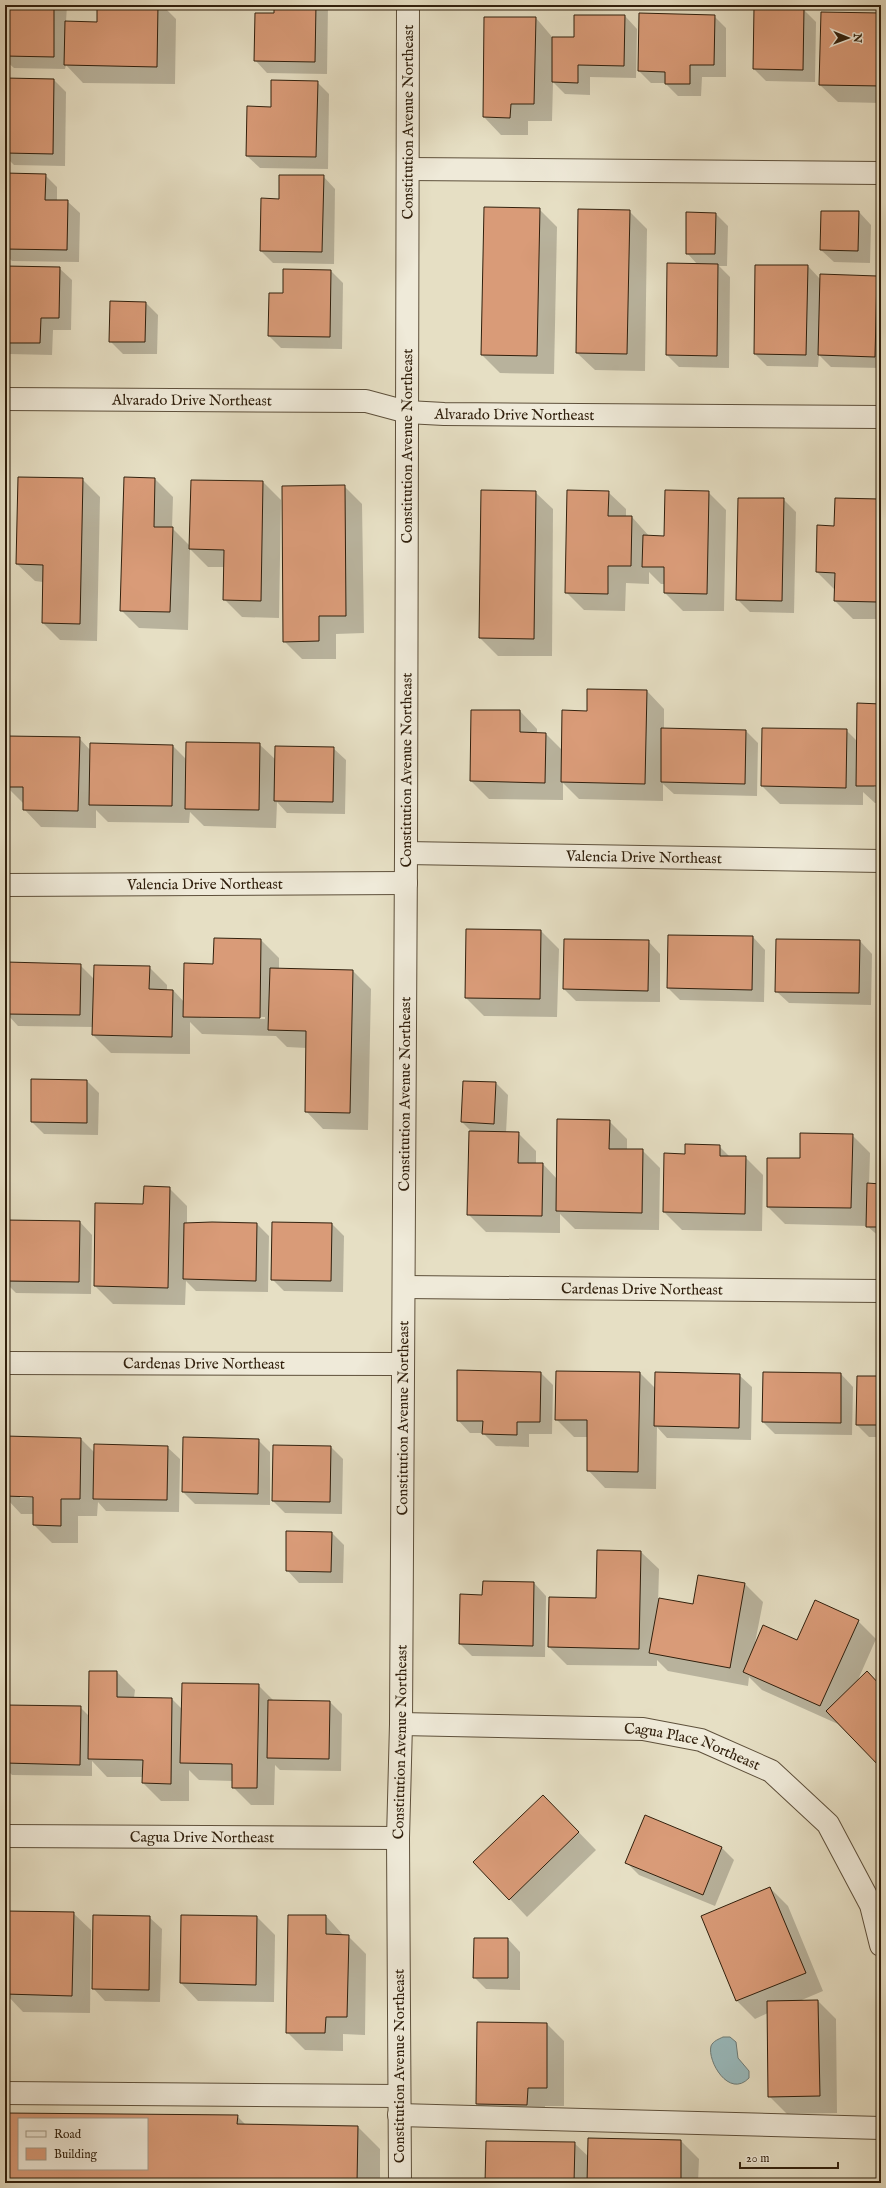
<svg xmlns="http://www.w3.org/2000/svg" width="886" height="2188" font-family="'IM FELL English',serif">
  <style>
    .water { fill: #99babd; stroke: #6f7c77 }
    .shadow { fill: #0003; fill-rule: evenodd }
    .building { fill: #d99b78; stroke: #31200d; fill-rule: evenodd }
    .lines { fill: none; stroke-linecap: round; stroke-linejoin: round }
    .minor-casing { stroke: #5e503b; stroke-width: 24 }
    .minor { stroke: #efead9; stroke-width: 22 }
    .labels { text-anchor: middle; stroke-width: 3; stroke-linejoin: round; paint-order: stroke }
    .street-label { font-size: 15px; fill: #31200d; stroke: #efead9 }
  </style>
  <rect width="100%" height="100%" fill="#e6dfc4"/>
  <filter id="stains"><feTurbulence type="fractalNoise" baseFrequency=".005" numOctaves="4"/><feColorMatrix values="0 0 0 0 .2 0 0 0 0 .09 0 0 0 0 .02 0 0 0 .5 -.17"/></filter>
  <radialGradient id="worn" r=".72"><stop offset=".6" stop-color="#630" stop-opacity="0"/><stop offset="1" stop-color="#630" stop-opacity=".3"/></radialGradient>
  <path class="water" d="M723,2037H730L736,2042L738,2058L749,2071V2078C729,2099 707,2061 711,2046C713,2041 719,2039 723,2037Z"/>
  <g class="shadow">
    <polygon points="5,5 67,5 66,22 98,23 98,5 162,5 176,19 175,84 83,83 66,65 65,69 14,68 5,60"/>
    <polygon points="275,5 328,5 327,74 267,73 255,60 275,14"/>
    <polygon points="755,9 804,10 816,22 815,82 766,81 754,69"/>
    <polygon points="881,14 881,103 838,102 820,85"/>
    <polygon points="625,16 637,29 636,78 590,77 590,95 565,94 553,82 552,121 528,121 528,135 501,135 484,117 536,18 553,38 575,38"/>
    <polygon points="714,16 726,28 726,77 702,77 701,96 678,96 665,83 651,83 639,71"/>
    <polygon points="5,79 54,80 66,92 65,166 14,165 5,156"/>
    <polygon points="317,82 329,94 328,169 260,168 247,156 272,108"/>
    <polygon points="5,174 45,175 57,187 57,201 67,201 80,213 79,262 12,261 5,254"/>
    <polygon points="323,176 335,189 334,264 273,263 261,251 280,200"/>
    <polygon points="539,209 557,227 554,374 500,373 482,355"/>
    <polygon points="629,211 647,229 645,371 595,370 577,353"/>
    <polygon points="859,212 871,225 870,263 834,262 821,250"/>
    <polygon points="716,214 728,226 727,266 719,266 730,277 729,368 679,367 667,355 698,265 687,253"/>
    <polygon points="808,266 821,280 876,277 881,281 881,368 831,367 819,355 818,367 767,366 755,354"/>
    <polygon points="5,267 59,268 72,280 71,330 53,330 52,355 9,354 5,351"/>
    <polygon points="331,271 343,283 342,349 281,348 269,336 284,294"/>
    <polygon points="146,303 158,315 157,354 123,354 110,341"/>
    <polygon points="82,479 100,497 97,641 60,640 43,623 43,582 35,581 17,564"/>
    <polygon points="155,479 173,497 172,528 190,546 263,482 281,500 279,618 242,617 224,599 224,567 208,567 190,549 188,630 139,628 121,610"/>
    <polygon points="344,486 362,504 364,633 336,634 336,659 302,659 284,641"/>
    <polygon points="535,492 553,509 552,656 498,656 480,638"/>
    <polygon points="608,492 626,509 626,517 632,517 649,536 665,537 708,492 726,510 724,611 683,611 665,593 665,584 661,584 649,572 649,584 626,583 625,611 584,610 566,592"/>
    <polygon points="783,499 796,512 794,613 750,612 738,600"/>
    <polygon points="878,500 881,502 881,619 853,619 835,601 835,590 817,572 835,527"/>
    <polygon points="647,691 664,709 664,730 746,731 758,743 757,796 674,794 663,784 663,801 579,799 563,783 563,800 489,799 471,781 520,711 537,729 537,734 546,734 562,750 588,712"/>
    <polygon points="881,705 881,785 874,785 874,787 881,787 881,803 875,803 863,792 863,805 780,804 762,786 846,730 858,742"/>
    <polygon points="79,738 91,751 173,746 187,760 259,744 276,760 333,748 346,760 345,814 287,813 277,802 276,828 204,826 190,812 189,823 108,822 96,810 96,828 41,827 24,809 24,804 9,789 8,819 5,819 5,763 6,764"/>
    <polygon points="541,931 559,949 557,1017 484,1016 466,998"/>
    <polygon points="669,936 753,937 765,950 764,1002 680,1000 668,988"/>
    <path d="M261,940L279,958V969L353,971L371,989L368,1130L323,1129L306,1111L307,1048L287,1047L276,1036L202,1034L190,1022V1054L111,1053L93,1035L94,1027L18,1026L7,1014L5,1060V987L6,989L80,965L94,979L149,967L167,985V990H173L185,1003L214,965ZM201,1016L265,1017V1019L201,1018Z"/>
    <polygon points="648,941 660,954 660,1002 576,1001 564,989"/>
    <polygon points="860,941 872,954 871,1005 789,1003 776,991"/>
    <polygon points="87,1081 99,1093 98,1135 44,1134 32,1122"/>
    <polygon points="496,1083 508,1095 506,1133 518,1133 536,1151 536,1164 543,1164 557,1179 609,1121 627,1139 627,1150 642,1150 660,1168 659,1230 575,1229 560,1214 560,1233 486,1232 468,1214 472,1132 462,1122"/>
    <polygon points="852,1135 870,1153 869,1184 881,1185 881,1238 867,1226 785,1224 768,1207 800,1159"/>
    <polygon points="719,1146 730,1157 745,1157 763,1175 762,1231 682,1230 664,1212 686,1155"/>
    <polygon points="169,1188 187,1206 187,1224 257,1224 269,1236 268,1292 196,1291 186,1281 185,1305 113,1304 95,1286 144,1205"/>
    <polygon points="5,1221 80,1222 92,1235 91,1294 16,1293 5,1282"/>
    <polygon points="273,1223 332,1224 344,1236 343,1292 284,1291 272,1279"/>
    <polygon points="541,1373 553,1385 552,1434 529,1434 529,1447 496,1446 483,1433 470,1433 458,1420"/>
    <polygon points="640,1373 656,1389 739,1375 752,1387 751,1440 667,1438 657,1427 656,1489 605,1488 588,1470 588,1437 574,1437 556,1419"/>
    <polygon points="841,1374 853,1387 852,1435 775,1434 763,1422"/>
    <polygon points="881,1377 881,1437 869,1437 857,1425"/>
    <path d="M5,1438L81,1439L95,1453L167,1447L180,1459L179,1512L106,1511L98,1502L97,1516H78V1543H52L34,1525V1514H21L8,1500V1521H5ZM20,1496H38V1498H20Z"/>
    <polygon points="258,1440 270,1452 270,1505 195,1504 183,1492"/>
    <polygon points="331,1447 343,1459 342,1514 285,1513 273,1501"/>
    <polygon points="332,1533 344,1545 343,1583 299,1583 287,1570"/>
    <polygon points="641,1552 659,1569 658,1605 694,1605 699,1576 745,1584 763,1602 755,1643 798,1641 858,1621 876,1639 857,1682 881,1687 881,1767 838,1724 762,1690 749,1677 748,1686 668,1671 657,1660 657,1666 567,1665 549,1647"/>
    <polygon points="534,1583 546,1596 545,1657 472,1656 460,1644 483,1596"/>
    <polygon points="117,1672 135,1690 134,1698 172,1699 182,1709 258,1685 274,1701 330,1702 342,1714 341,1771 280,1770 275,1765 274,1805 251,1805 233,1787 233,1781 199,1780 189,1770 189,1801 161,1801 143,1783 143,1777 107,1777 92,1761 92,1776 12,1775 5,1768 5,1706 80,1707 90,1717"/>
    <polygon points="561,1814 596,1850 527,1917 510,1899"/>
    <polygon points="645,1817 722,1848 734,1860 715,1906 639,1875 627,1863"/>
    <polygon points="770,1888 788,1906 823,1991 797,2002 818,2001 836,2019 837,2113 787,2114 769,2096 768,2013 755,2019 737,2001 702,1917"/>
    <polygon points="73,1913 91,1930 90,2013 23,2012 6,1994"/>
    <polygon points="326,1916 344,1936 348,1936 366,1954 365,2035 343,2034 343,2051 305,2050 287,2032"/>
    <polygon points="149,1917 162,1929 160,2002 105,2001 93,1988"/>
    <polygon points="257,1917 275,1935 274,2002 198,2001 181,1983"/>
    <polygon points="508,1939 520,1952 520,1990 486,1989 474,1977"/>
    <polygon points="547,2024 564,2041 564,2106 545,2106 545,2122 495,2122 477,2104"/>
    <path d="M5,2113L237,2116L246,2125L358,2127L380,2149V2183H5ZM19,2119H147V2169H19Z"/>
    <polygon points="681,2141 699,2159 698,2183 486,2183 574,2143 589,2157"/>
  </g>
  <g class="building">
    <polygon points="5,5 54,5 54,57 5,56"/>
    <polygon points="97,5 158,5 157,67 64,65 65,21 97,22"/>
    <polygon points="274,5 316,5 315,62 254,61 255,13 274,13"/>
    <polygon points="754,8 804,9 803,70 753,69"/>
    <polygon points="821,12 881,13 881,86 819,85"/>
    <polygon points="639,13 715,15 714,65 690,65 690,84 665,84 665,72 638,71"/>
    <polygon points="574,15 625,15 624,66 578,65 578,83 552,82 552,37 574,37"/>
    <polygon points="484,17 536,17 534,104 511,104 510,118 483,117"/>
    <polygon points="5,78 54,79 53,154 5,153"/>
    <polygon points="271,80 318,81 316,157 246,156 247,106 271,107"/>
    <polygon points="5,173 46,174 45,200 68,200 67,250 5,249"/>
    <polygon points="279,175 324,175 322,252 260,251 261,198 279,199"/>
    <polygon points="484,207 540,208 537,356 481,355"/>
    <polygon points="578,209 630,210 627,354 576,353"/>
    <polygon points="821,211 859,211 858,251 820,250"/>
    <polygon points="686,212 716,213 715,254 686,254"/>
    <polygon points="667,263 718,264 717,356 666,355"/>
    <polygon points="755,265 808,265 806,355 754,354"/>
    <polygon points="5,266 60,267 59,318 41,318 40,343 5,343"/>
    <polygon points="283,269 331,270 330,337 268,336 269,293 283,293"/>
    <polygon points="820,274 877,276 875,357 818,355"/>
    <polygon points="110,301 146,302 145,342 109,342"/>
    <polygon points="18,477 83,478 80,624 42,623 43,565 16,564"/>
    <polygon points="124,477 155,478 154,527 173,527 170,612 120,611"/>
    <polygon points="191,480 263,481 261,601 223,600 224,550 189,549"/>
    <polygon points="345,485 346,616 319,616 319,641 283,642 282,486"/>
    <polygon points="481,490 536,491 534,639 479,638"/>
    <polygon points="567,490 609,491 608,516 632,516 631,566 608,566 608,594 565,593"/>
    <polygon points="665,490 709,491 707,594 664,593 664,567 642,567 643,535 664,536"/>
    <polygon points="738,498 784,498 782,601 736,600"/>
    <polygon points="835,498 879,499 877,602 834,601 835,573 816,572 817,525 834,526"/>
    <polygon points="587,689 647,690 645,784 561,782 562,710 587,711"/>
    <polygon points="857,703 881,704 881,786 856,786"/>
    <polygon points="471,710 520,710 520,732 546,733 545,783 470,781"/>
    <polygon points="661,728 746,730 745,784 661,782"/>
    <polygon points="762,728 847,729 846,788 761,786"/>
    <polygon points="6,736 80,737 78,811 23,810 23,787 5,787"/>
    <polygon points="186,742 260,743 259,810 185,809"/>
    <polygon points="90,743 173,745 172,806 89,805"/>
    <polygon points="275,746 334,747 333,802 274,801"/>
    <polygon points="466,929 541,930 540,999 465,998"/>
    <polygon points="668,935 753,936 752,990 667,988"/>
    <polygon points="214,938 261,939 260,1018 183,1017 184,963 213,964"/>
    <polygon points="564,939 649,940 648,991 563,989"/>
    <polygon points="776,939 860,940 859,993 775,992"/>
    <polygon points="6,962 81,964 80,1015 5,1014"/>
    <polygon points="94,965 150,966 149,989 173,990 172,1037 92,1035"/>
    <polygon points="270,968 353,970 350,1113 305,1112 306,1031 268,1030"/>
    <polygon points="31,1079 87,1080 87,1123 31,1122"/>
    <polygon points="463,1081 496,1082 494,1124 461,1122"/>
    <polygon points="557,1119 610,1120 609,1149 643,1149 642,1213 556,1211"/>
    <polygon points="469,1131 519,1132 518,1163 543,1163 542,1216 467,1215"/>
    <polygon points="800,1133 853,1134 851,1208 767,1207 767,1158 800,1158"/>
    <polygon points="685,1144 720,1145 720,1156 746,1156 745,1214 663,1212 664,1153 685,1154"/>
    <polygon points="867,1183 881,1184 881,1227 866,1227"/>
    <polygon points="144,1186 170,1187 168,1288 94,1286 95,1203 143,1204"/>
    <polygon points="5,1220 80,1221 79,1282 5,1281"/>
    <polygon points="212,1222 257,1223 256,1281 183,1279 184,1223"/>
    <polygon points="272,1222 332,1223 331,1281 271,1280"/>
    <polygon points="457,1370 541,1372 540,1422 517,1422 517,1435 482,1434 483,1421 457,1421"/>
    <polygon points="556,1371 640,1372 638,1472 587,1471 587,1420 555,1420"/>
    <polygon points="655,1372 740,1374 739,1428 654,1426"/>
    <polygon points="763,1372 841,1373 841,1423 762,1422"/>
    <polygon points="857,1376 881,1376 881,1425 856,1425"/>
    <polygon points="5,1436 81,1438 80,1499 61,1499 61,1526 33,1525 33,1497 5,1496"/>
    <polygon points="183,1437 259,1439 258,1494 182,1492"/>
    <polygon points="94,1444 168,1446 167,1500 93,1499"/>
    <polygon points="273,1445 331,1446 330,1502 272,1501"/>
    <polygon points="286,1531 332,1532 331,1572 286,1571"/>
    <polygon points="597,1550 641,1551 639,1649 548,1647 549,1597 596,1598"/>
    <polygon points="698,1575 745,1583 730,1668 649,1653 659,1598 693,1604"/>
    <polygon points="483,1581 534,1582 533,1646 459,1644 460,1594 482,1595"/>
    <polygon points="815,1600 859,1620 820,1706 743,1672 763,1625 797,1640"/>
    <polygon points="89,1671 117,1671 117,1697 172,1698 171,1784 142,1783 143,1760 88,1759"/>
    <polygon points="867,1671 881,1686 881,1768 826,1711"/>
    <polygon points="182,1683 259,1684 257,1788 232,1788 232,1764 180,1763"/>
    <polygon points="268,1700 330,1701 329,1759 267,1758"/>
    <polygon points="5,1705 81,1706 80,1765 5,1763"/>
    <polygon points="543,1795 579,1832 509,1900 473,1862"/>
    <polygon points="645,1815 722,1847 703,1895 625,1863"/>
    <polygon points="770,1887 806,1973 736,2001 701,1916"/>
    <polygon points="6,1911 74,1912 72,1996 5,1994"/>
    <polygon points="93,1915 150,1916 149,1990 92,1989"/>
    <polygon points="181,1915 257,1916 256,1985 180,1983"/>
    <polygon points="288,1915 326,1915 326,1934 349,1935 347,2017 326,2017 325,2033 286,2033"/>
    <polygon points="474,1938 508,1938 508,1978 473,1978"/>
    <polygon points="818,2000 820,2096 768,2097 767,2001"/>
    <polygon points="477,2022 547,2023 547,2088 528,2088 527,2105 476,2104"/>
    <path d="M5,2113L238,2115L237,2124L358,2126L357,2183H5ZM19,2119H147V2169H19Z"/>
    <polygon points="588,2138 681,2140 681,2183 587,2183"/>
    <polygon points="486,2141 575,2142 574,2183 485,2183"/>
  </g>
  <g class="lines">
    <defs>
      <g id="minor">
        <polyline points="408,169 881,173"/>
        <path id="s1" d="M5,399L366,401L407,412L444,414L881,417"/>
        <path id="s2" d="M406,853L881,861"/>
        <path id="s3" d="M5,885L406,883"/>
        <path id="s4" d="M404,1287L881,1291"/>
        <path id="s5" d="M5,1363L403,1364"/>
        <path id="s6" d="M401,1724L643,1729L701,1740L771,1771L828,1824L871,1905L881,1945"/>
        <path id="s7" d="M5,1836L398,1838"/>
        <polyline points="5,2093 399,2096"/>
        <polyline points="399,2115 881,2128"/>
        <path id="s8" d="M400,2183L398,1838L401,1724L406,853L408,5"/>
      </g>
    </defs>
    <use href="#minor" class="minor-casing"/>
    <use href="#minor" class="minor"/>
  </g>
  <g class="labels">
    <g class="street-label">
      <text dy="5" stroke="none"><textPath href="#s8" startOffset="2061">Constitution Avenue Northeast</textPath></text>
      <text dy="5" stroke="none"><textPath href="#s1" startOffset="187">Alvarado Drive Northeast</textPath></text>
      <text dy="5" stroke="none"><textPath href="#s1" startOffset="511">Alvarado Drive Northeast</textPath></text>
      <text dy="5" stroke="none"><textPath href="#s8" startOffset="1737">Constitution Avenue Northeast</textPath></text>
      <text dy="5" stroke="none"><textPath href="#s8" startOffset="1413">Constitution Avenue Northeast</textPath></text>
      <text dy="5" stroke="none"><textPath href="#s2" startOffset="238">Valencia Drive Northeast</textPath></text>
      <text dy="5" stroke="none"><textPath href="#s3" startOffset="200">Valencia Drive Northeast</textPath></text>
      <text dy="5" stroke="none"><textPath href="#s8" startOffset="1089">Constitution Avenue Northeast</textPath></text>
      <text dy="5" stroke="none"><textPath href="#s4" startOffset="238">Cardenas Drive Northeast</textPath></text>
      <text dy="5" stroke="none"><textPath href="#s5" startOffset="199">Cardenas Drive Northeast</textPath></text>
      <text dy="5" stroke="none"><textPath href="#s8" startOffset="765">Constitution Avenue Northeast</textPath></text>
      <text dy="5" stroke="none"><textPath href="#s8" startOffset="441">Constitution Avenue Northeast</textPath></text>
      <text dy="5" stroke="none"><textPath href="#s6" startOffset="294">Cagua Place Northeast</textPath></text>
      <text dy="5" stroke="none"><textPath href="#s7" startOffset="197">Cagua Drive Northeast</textPath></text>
      <text transform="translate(399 2066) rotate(-90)" y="5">Constitution Avenue Northeast</text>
    </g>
  </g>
  <rect width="886" height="2188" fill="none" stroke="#e6dfc4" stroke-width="20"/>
  <rect x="6" y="6" width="874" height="2176" fill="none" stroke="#31200d" stroke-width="2"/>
  <rect x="10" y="10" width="866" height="2168" fill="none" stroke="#31200d"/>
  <rect x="18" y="2118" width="130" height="52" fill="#efead9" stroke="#a39987"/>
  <rect x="26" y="2131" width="20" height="6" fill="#efead9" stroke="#a39987"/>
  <text x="54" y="2138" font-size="12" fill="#31200d">Road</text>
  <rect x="26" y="2148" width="20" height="12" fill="#d99b78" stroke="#a39987"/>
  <text x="54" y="2158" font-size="12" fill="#31200d">Building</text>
  <g transform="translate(848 38) rotate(91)" stroke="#efead9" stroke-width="3" paint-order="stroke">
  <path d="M0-3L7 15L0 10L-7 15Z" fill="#31200d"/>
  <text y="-6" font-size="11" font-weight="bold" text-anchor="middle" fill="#31200d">N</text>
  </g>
  <path d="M740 2162v6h98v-6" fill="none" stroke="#31200d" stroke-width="2"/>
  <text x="746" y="2162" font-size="12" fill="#31200d" stroke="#efead9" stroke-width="3" paint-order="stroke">20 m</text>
  <rect width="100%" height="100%" filter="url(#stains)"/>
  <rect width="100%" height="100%" fill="url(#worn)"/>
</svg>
